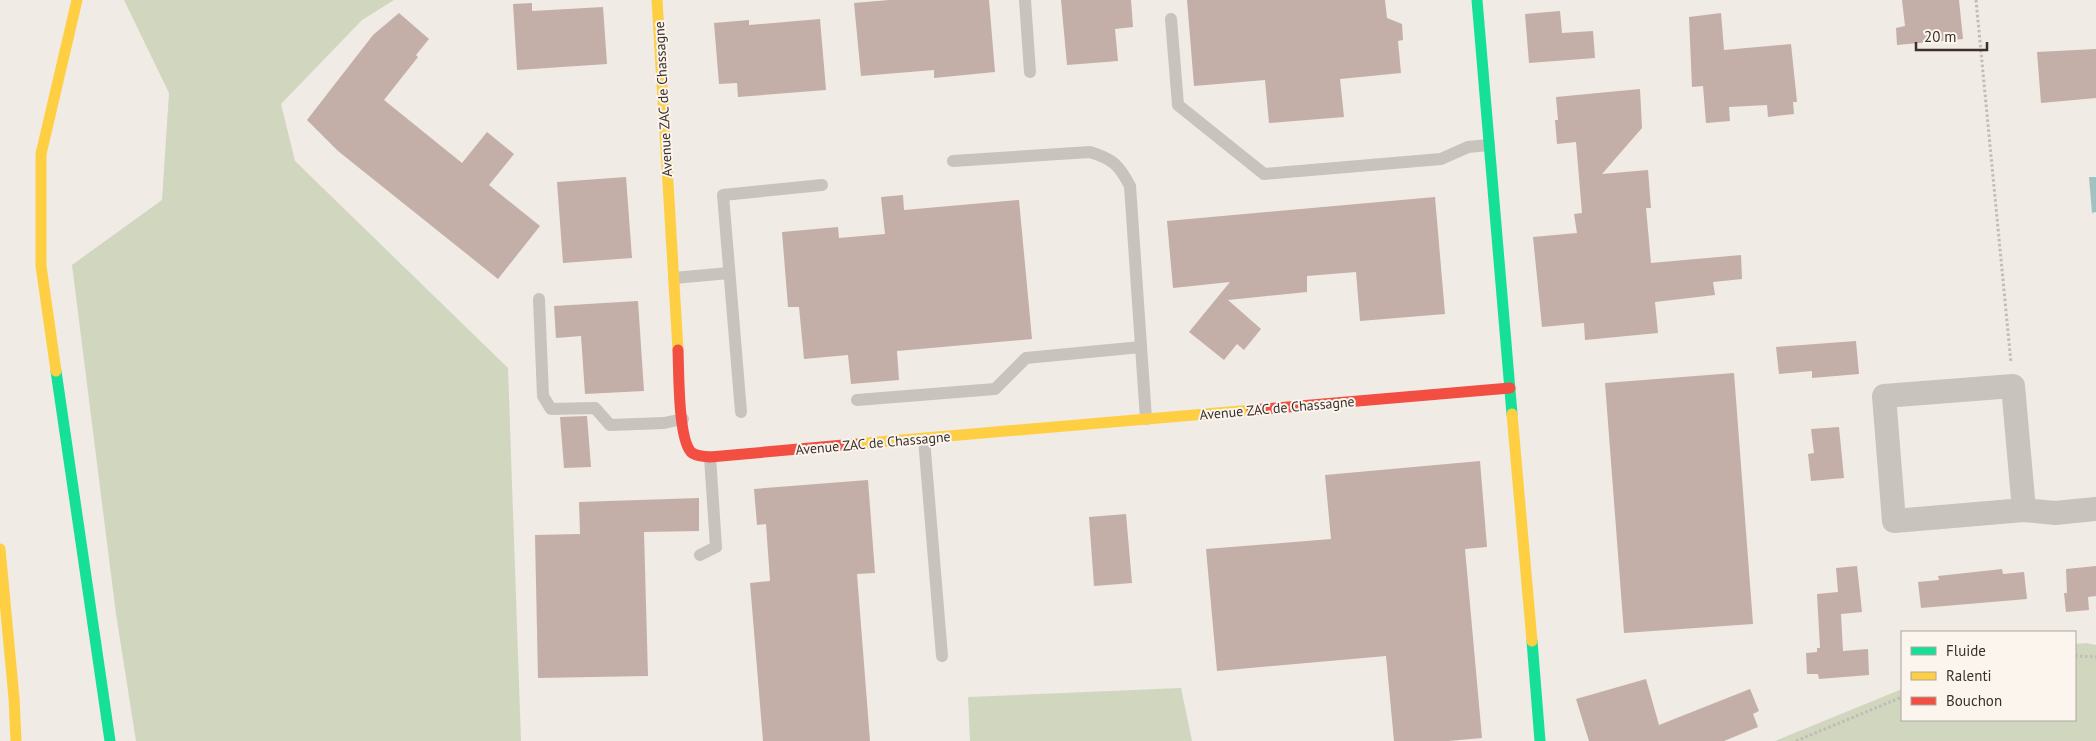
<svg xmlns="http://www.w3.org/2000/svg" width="2096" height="741" font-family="'PT Sans',sans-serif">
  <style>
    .green { fill: #d1d6bf }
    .water { fill: #a1c2c1 }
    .building { fill: #c3afa7 }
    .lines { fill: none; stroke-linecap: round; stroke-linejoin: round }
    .path { stroke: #c2bbb6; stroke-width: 3; stroke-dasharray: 2.5 2.5; stroke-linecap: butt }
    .lane { stroke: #c9c3be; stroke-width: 12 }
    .street { stroke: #c9c3be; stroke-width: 24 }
    .fast { stroke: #16e098; stroke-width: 11 }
    .slow { stroke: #ffcf43; stroke-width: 11 }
    .jam { stroke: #f24e42; stroke-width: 11 }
    .labels { text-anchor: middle; stroke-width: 4; stroke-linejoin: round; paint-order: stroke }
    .street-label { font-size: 14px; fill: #3b302b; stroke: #fbf5ee }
  </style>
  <rect width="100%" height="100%" fill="#f0ebe5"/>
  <g class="green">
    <polygon points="124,0 394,0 362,20 281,104 295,161 508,368 521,741 136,741 116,614 72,265 162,200 169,93"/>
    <polygon points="2086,643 2096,645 2096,741 1775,741 1902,689 1902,720 2075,720 2075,644"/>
    <polygon points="1181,688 1192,741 970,741 968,697"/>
  </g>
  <polygon class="water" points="2089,177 2096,177 2096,212 2092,213"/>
  <g class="building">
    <polygon points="889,0 989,0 995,72 934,78 934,70 861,76 854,3"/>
    <polygon points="1061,0 1131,0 1133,27 1115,29 1118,61 1067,65"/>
    <polygon points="1187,0 1385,0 1387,18 1402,24 1403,40 1398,41 1401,73 1340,79 1344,117 1269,123 1265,80 1194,86"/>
    <polygon points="1902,0 1959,0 1963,39 1897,45 1896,28 1905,26"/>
    <polygon points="532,3 532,11 603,7 607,64 517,70 513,4"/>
    <polygon points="1560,11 1562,33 1593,31 1595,58 1529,63 1525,14"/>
    <polygon points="399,13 429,39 416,55 418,57 384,100 462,163 487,132 514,154 489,185 540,226 498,279 338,151 307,120 373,35"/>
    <polygon points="1721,13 1724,50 1791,44 1797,102 1793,102 1794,114 1768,117 1767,105 1729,107 1730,121 1706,123 1703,86 1692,87 1689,17"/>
    <polygon points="820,19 826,90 738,97 737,83 719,84 714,23 749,20 749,25"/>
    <polygon points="2096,49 2096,98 2041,103 2037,52"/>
    <polygon points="1640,89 1642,128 1602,174 1648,170 1651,208 1646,208 1651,263 1741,255 1742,279 1713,282 1715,295 1655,302 1658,333 1585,340 1584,323 1542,327 1533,237 1577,233 1574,214 1582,213 1576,142 1557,144 1555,120 1558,120 1556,97"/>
    <polygon points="626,177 632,258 563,263 557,182"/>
    <polygon points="903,195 904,210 1019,200 1032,339 897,351 899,380 851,384 848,355 804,359 799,307 788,307 782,232 838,227 839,238 885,234 881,197"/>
    <polygon points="1435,197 1445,314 1360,321 1356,272 1307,276 1307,292 1228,300 1261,329 1244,350 1237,344 1224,360 1189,332 1230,282 1173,288 1167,221"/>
    <polygon points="638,301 644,391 585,394 581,336 556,338 554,306"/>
    <polygon points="1856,341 1859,374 1812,378 1812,371 1779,374 1776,347"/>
    <polygon points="1734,373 1753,624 1624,633 1605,383"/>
    <polygon points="587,416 591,467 564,468 560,417"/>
    <polygon points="1839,427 1844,478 1811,481 1808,454 1814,453 1811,429"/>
    <polygon points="1480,461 1487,547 1465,549 1482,738 1448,741 1394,741 1386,656 1217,671 1206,549 1331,539 1325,475"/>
    <polygon points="868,480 875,573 857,574 870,741 763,741 750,583 770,581 766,524 757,525 754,489"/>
    <polygon points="699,498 699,531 644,532 648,676 538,678 535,535 580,534 579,502"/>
    <polygon points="1126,514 1132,583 1094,586 1089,517"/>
    <polygon points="1857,566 1862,612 1841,614 1843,651 1868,649 1869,675 1819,679 1818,674 1807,674 1806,653 1817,652 1817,648 1820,648 1817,594 1838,592 1836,568"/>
    <polygon points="2096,566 2096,596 2088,597 2089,610 2066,612 2064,593 2067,593 2066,569"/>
    <polygon points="2002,569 2003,574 2024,572 2027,599 1921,608 1918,582 1939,580 1938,576"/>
    <polygon points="1646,679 1659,725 1750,689 1759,711 1753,714 1758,727 1724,741 1589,741 1576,699"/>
  </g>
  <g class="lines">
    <g class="path">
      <polyline points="1976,0 2011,363"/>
      <polyline points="2075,656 2096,657"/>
      <polyline points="1796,741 1902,697"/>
    </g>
    <g class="lane">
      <polyline points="1025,0 1030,72"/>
      <polyline points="1171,19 1178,105 1264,174 1441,159 1468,147 1489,145"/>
      <path d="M953,161L1090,152C1113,159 1119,165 1130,186L1146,419"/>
      <polyline points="674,278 729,273"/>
      <polyline points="539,299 543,396 551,409 595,408 610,425 664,423 683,419"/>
      <polyline points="857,400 995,389 1026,358 1141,347"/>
      <polyline points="741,412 723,195 822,185"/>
      <polyline points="924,439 942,656"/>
      <polyline points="700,555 716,547 710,457"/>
    </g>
    <polyline class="street" points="2024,510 2013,386 1884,396 1894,521 2024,510 2055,513 2096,509"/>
    <g class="fast">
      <polyline points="1477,0 1512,414"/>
      <polyline points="56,371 110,741"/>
      <polyline points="1532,641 1540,741"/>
    </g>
    <g class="slow">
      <polyline points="657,0 678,350"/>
      <polyline points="56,371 41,266 41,154 77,0"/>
      <polyline points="1512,414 1532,641"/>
      <polyline points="855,444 1252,410"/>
      <polyline points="0,549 14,698 16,741"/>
    </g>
    <g class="jam">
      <path d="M678,350C679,372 678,438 691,452C696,457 704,456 710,457L855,444"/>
      <polyline points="1252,410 1510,388"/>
    </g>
  </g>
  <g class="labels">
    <g class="street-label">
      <text transform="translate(663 99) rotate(-93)" y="5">Avenue ZAC de Chassagne</text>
      <text transform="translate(1277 408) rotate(-5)" y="5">Avenue ZAC de Chassagne</text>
      <text transform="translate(873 443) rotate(-5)" y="5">Avenue ZAC de Chassagne</text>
    </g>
  </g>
  <rect x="1901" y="631" width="175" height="90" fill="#fbf5ee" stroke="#aea6a0"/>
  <rect x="1911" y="647" width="25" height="8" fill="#16e098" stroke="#aea6a0"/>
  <text x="1946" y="656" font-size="15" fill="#3b302b">Fluide</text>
  <rect x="1911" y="672" width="25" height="8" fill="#ffcf43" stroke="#aea6a0"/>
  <text x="1946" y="681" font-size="15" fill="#3b302b">Ralenti</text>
  <rect x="1911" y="697" width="25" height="8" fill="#f24e42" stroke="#aea6a0"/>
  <text x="1946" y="706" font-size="15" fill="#3b302b">Bouchon</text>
  <path d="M1916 42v8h71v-8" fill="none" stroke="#3b302b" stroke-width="2.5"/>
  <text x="1924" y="42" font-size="15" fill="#3b302b" stroke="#fbf5ee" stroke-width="4" paint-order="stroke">20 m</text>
</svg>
